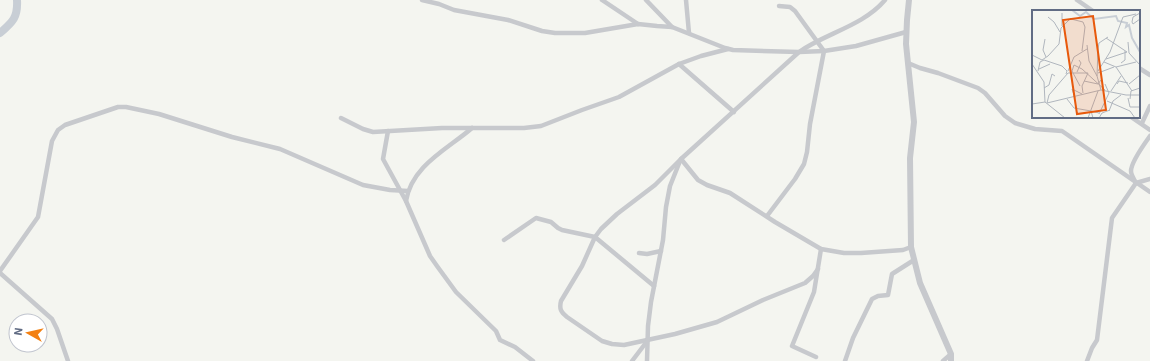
<svg xmlns="http://www.w3.org/2000/svg" width="1150" height="361" font-family="'IBM Plex Sans',sans-serif">
  <style>
    .lines { fill: none; stroke-linecap: round; stroke-linejoin: round }
    .river { stroke: #c8ced5; stroke-width: 8 }
    .minor { stroke: #c7c9cd; stroke-width: 4.5 }
    .tertiary { stroke: #c7c9cd; stroke-width: 6 }
    .inset-river { fill: none; stroke: #c8ced5; stroke-width: 2 }
    .inset-road { fill: none; stroke: #b0b6be; stroke-width: 1 }
    .view { fill: #e8590c; fill-opacity: 0.15; stroke: #e8590c; stroke-width: 2 }
    .inset-edge { fill: none; stroke: #616c84; stroke-width: 2 }
  </style>
  <rect width="100%" height="100%" fill="#f4f5f0"/>
  <g class="lines">
    <path class="river" d="M0,33C13,22 18,17 17,0"/>
    <g class="minor">
      <polyline points="422,0 439,4 454,10 508,20 542,31 555,33 585,33 638,24 657,26 672,27 725,48 733,50 799,52 824,51 856,46 906,32"/>
      <polyline points="602,0 638,24"/>
      <polyline points="646,0 672,27"/>
      <polyline points="686,0 689,33"/>
      <polyline points="1077,0 1093,11"/>
      <polyline points="908,63 920,68 938,73 978,88 985,93 1005,116 1015,123 1035,129 1062,131 1150,192"/>
      <polyline points="679,64 734,112"/>
      <polyline points="1139,68 1150,75"/>
      <polyline points="1131,117 1150,130"/>
      <polyline points="341,118 363,129 373,132 442,128 524,128 541,126 582,110 619,97 679,64 701,56 728,49"/>
      <polyline points="1142,123 1150,106"/>
      <polyline points="388,131 383,159 406,201 430,256 437,266 456,292 496,331 500,340 515,347 533,361"/>
      <path d="M1150,136C1145,143 1131,162 1131,171C1131,175 1134,179 1136,183L1150,179"/>
      <polyline points="681,159 698,180 707,185 730,193 775,222 821,249 844,253 861,253 903,250 911,247"/>
      <path d="M406,201C412,165 448,149 472,128"/>
      <polyline points="767,216 795,179 804,164 807,152 810,124 824,51 795,11 790,7 779,6"/>
      <polyline points="504,240 536,218 551,222 558,228 562,230 595,237 654,286"/>
      <polyline points="639,253 647,254 661,251"/>
      <path d="M818,269L813,276L805,283L763,300L717,322L675,334L624,345L612,344L602,341L567,317C561,312 559,309 561,301L582,266L595,237L601,229L617,214L655,185L681,159L799,52C826,33 863,26 885,0"/>
      <polyline points="0,271 38,217 52,141 58,130 65,125 118,107 126,107 159,114 232,137 280,149 363,185 390,190 408,191"/>
      <polyline points="0,273 52,319 57,329 68,361"/>
      <polyline points="816,357 792,346 814,292 821,249"/>
      <polyline points="632,361 648,340"/>
      <polyline points="647,361 648,326 651,302 663,240 666,207 670,186 680,161"/>
      <polyline points="845,361 853,338 872,299 878,296 888,295 892,274 914,260"/>
      <polyline points="943,361 951,354"/>
      <polyline points="1087,361 1092,348 1097,340 1112,218 1136,183"/>
    </g>
    <polyline class="tertiary" points="909,0 907,20 906,44 914,122 910,158 911,247 920,283 951,354 951,361"/>
  </g>
  <g transform="translate(1032 10)">
    <rect width="108" height="108" fill="#f4f5f0"/>
    <path class="inset-river" d="M40,0L48,6L54,2L62,9L84,6L86,11L95,13L94,17L97,15L100,28L108,42"/>
    <path class="inset-road" d="M30,3V16M108,3L101,7L100,12L101,14L108,9M16,7L22,12L28,22M39,9L51,12L53,17L50,41M74,28L95,42M13,29L11,40L14,47M96,32L97,43L108,55M55,35L57,51L65,66M0,45L10,50L16,46L27,34L29,18L39,8M74,49L95,42M72,52L84,57L100,81M89,53L93,50V41M0,54L12,72L13,92L33,108M84,57L104,52M7,59L18,54M6,61L8,52L12,50L30,56L35,61L34,64M36,61L42,47L55,39M66,61L78,42L91,7L104,4M45,62L49,53L47,50M66,63L82,57M52,71L66,74L69,70M85,74L87,71L96,73M97,74L108,65M48,76L40,61L42,55L50,59L73,80M12,78L17,75L20,64L23,66M69,80L65,66L66,39L67,33L76,27M79,81L89,66M51,83L50,76L56,63H36L17,85L15,93L69,80L94,85H108M43,88L40,79L50,84M96,88L98,97H108M35,89L42,98L59,101M98,89L99,81L108,78M75,91L98,101L103,108M0,94L13,92M77,101L81,91L89,85M67,104L77,83L73,74M56,108L66,81M61,108L59,101L67,103M67,108L70,103L78,100"/>
    <path class="view" d="M61,6L74,100L45,104L31,10Z"/>
    <rect width="108" height="108" class="inset-edge"/>
  </g>
  <g transform="translate(28 333) rotate(278)"><circle r="19" fill="#ffffff" stroke="#c0c4ce"/>
  <path d="M0-3L7 15L0 10L-7 15Z" fill="#f38012"/>
  <text y="-6" font-size="11" font-weight="bold" text-anchor="middle" fill="#616c84">N</text>
  </g>
</svg>
